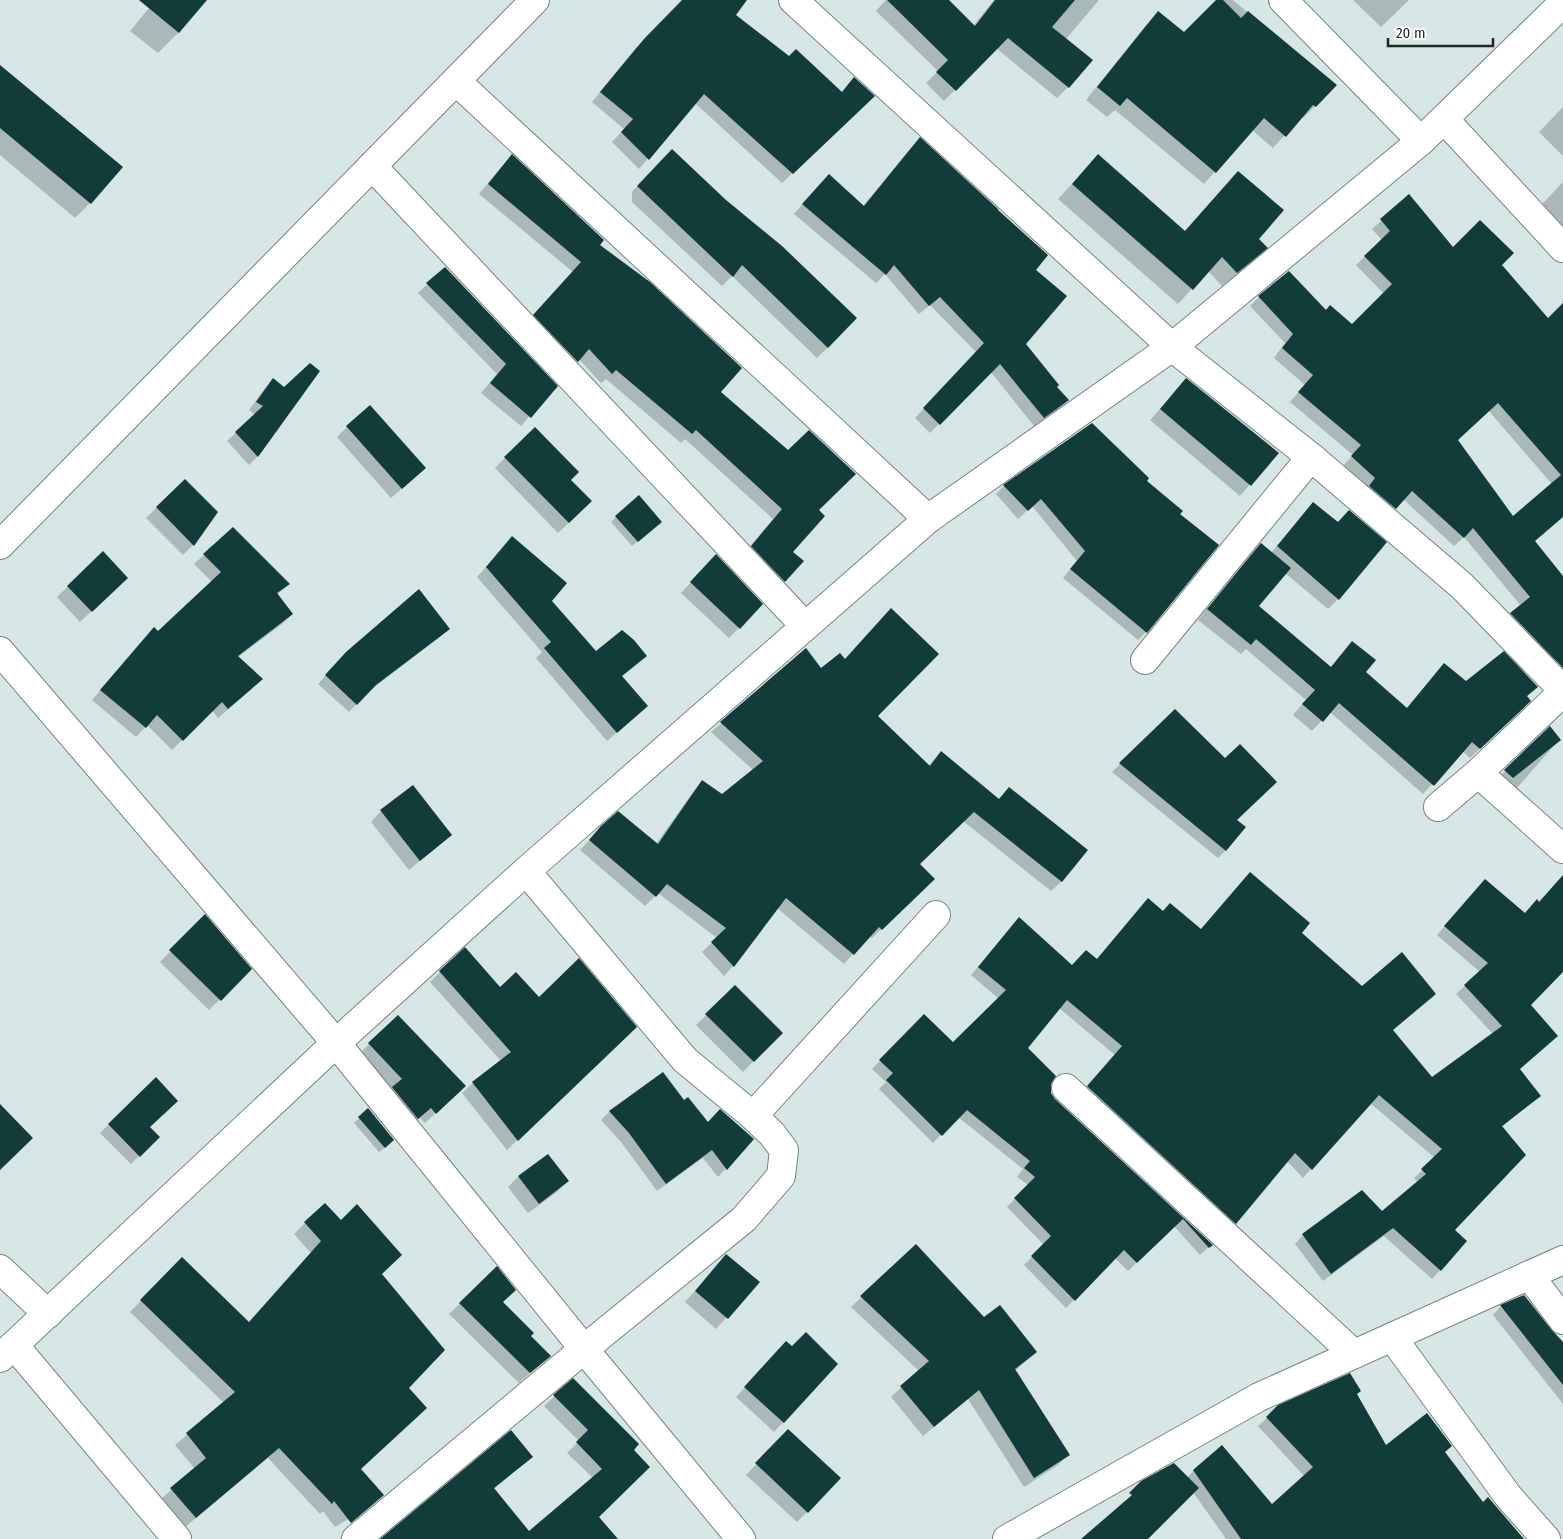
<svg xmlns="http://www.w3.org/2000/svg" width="1563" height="1539" font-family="'Fira Sans Condensed',sans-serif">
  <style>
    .shadow { fill: #0003 }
    .building { fill: #123c3a; fill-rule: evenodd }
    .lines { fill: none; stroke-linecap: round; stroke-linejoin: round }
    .street-casing { stroke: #768684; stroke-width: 30 }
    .street { stroke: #fff; stroke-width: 28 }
  </style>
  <rect width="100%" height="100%" fill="#d5e6e5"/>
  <g class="shadow">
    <polygon points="139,0 206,0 178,33 158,53 130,31 149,8"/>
    <polygon points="683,0 746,0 734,16 789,58 864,106 782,183 695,103 639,169 612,142 624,129 592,102 634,50"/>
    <polygon points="886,0 947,0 973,26 994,0 1099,0 1066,39 1068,87 1057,98 996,48 944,101 926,83 938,71 876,11"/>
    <polygon points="1217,0 1233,0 1335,86 1303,118 1302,116 1273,148 1252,130 1204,184 1115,110 1107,117 1086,100 1146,25 1158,13 1184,33"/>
    <polygon points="1353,0 1409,0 1381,27"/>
    <polygon points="0,66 90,203 75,218 0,155"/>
    <polygon points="1563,107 1563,156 1539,132"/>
    <polygon points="911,148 1034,270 1024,344 1055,388 1068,400 1059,409 1034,426 991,372 930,433 915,418 976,352 930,305 919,314 885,274 876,283 794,214 820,184 863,206"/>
    <polygon points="1098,156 1184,232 1238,173 1258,239 1266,248 1252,262 1222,286 1208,271 1178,304 1058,199"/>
    <polygon points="661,161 726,201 828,347 817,358 732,276 722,286 632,202 632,192"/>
    <polygon points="502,166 598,245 817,511 791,552 802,561 774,590 742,556 773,519 685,439 681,443 606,379 601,383 579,359 567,371 524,325 573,272 479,194"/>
    <polygon points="1563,182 1563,245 1532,215"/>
    <polygon points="1409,196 1453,249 1500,265 1548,320 1563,324 1563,516 1552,484 1488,410 1457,440 1505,507 1563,578 1563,652 1544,666 1502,622 1521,606 1464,537 1454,546 1403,499 1386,517 1367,488 1343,466 1353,455 1290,402 1305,385 1274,358 1285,343 1250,306 1259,297 1325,312 1352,325 1384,294 1356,265 1382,240 1372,229"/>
    <polygon points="445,268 556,386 521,426 481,393 497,374 418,293"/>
    <polygon points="318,372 257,457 249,465 227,441 255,415 249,410 265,388 273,380 284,388"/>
    <polygon points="1186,380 1277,453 1240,496 1150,420"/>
    <polygon points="347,427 414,478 391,498 337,437"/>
    <polygon points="535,428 569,480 580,512 558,533 495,468"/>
    <polygon points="185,480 193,545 183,555 146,518"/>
    <polygon points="1145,481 1179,514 1146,632 1138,640 1063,578 1077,561 1032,506 1018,519 996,494 1004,486"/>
    <polygon points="1313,503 1338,599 1328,609 1285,573 1257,606 1330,668 1353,642 1364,672 1406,709 1444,665 1465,682 1537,687 1526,697 1519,711 1470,758 1462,751 1423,794 1330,712 1312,731 1293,715 1306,700 1246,649 1241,654 1198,620 1251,554 1261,544 1271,553"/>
    <polygon points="616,517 656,526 632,546 611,522"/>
    <polygon points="233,529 288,584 277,595 292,614 282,624 238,657 252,689 218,718 212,710 172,750 147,725 136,737 92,700 145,638 157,633 212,582 194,564"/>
    <polygon points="503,548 596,653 645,656 621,677 637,715 607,741 536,658 542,652 477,577"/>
    <polygon points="103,553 116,588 80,622 57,597"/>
    <polygon points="706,566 739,628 729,638 681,593"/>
    <polygon points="448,629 440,637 369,691 349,712 318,684 339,661"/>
    <polygon points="806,650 821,669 876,716 928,766 941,752 998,800 1009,789 1086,850 1061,882 1051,891 963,821 918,864 933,879 872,938 869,936 844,964 777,908 733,966 724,976 702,952 717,938 658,893 645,906 580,850 592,837 656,844 693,792 702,782 722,795 753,770 711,732"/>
    <polygon points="1175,710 1235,821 1226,850 1218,858 1112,772"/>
    <polygon points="1550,728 1559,740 1516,789 1500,776"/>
    <polygon points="381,811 450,835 409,870 371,822"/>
    <polygon points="1563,881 1563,970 1530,1005 1519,1070 1539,1096 1502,1127 1453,1230 1466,1241 1432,1279 1384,1236 1323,1281 1295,1244 1303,1235 1382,1212 1418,1182 1414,1178 1435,1158 1370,1103 1303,1178 1287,1161 1227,1231 1080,1095 1115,1055 1059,1008 1026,1048 1050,1084 1050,1093 1054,1100 1211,1245 1200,1255 1174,1226 1128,1271 1115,1258 1066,1308 1024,1265 1044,1245 1007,1207 1028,1185 1017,1177 1023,1169 958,1117 933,1143 879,1089 886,1082 872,1069 924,1016 953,1044 999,999 971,975 1019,918 1072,966 1096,960 1140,908 1163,912 1201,930 1300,933 1392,1030 1432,1079 1493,1034 1456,994 1480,972 1437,935 1477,889 1524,914 1537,901 1539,903"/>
    <polygon points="205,916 250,969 209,1010 160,962"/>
    <polygon points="440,972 499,989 635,1027 507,1150 462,1093 473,1083 501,1061 430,982"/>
    <polygon points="735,987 781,1033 743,1072 696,1025"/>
    <polygon points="369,1044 454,1096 425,1123 420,1118 407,1129 383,1099 392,1089 359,1054"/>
    <polygon points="663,1074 683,1102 707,1123 753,1139 718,1177 703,1158 657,1191 621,1142 601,1120 609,1112"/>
    <polygon points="156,1079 148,1127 158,1137 131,1164 100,1133"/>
    <polygon points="368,1110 388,1145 379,1152 354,1123"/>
    <polygon points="548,1156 567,1181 557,1192 528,1213 508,1187 518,1177"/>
    <polygon points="305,1223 381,1274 407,1388 360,1469 371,1505 335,1527 323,1511 320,1514 268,1458 184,1528 160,1500 195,1469 175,1445 224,1403 130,1312 182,1259 248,1323 311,1253 294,1234"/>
    <polygon points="916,1246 984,1319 1036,1352 1015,1371 1068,1455 1058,1465 1024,1487 968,1399 923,1436 891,1397 919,1371 851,1307"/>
    <polygon points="727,1255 758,1282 716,1329 685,1302"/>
    <polygon points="497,1268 502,1302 529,1336 549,1356 519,1383 449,1314"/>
    <polygon points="1524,1296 1563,1344 1563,1404 1493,1315 1501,1306"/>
    <polygon points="792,1348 837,1364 774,1432 736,1397 777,1352"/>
    <polygon points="573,1380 632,1450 598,1517 600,1539 385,1539 531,1457 494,1489 529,1533 593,1478 567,1453 579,1441 544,1406"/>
    <polygon points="1356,1394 1385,1446 1451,1446 1444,1453 1483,1504 1523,1539 1226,1539 1193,1492 1187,1478 1194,1470 1272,1506 1304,1476 1258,1426 1267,1418"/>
    <polygon points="778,1441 807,1512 797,1522 746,1475"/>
  </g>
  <g class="building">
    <polygon points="139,0 207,0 179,33"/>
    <polygon points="682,0 747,0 736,15 789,56 796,49 842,92 854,77 875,96 793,174 704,94 649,160 621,132 633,119 600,92 644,39"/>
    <polygon points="887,0 949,0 975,26 995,0 1075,0 1052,27 1093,60 1069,88 1008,38 956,91 936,72 948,60"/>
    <polygon points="1216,0 1223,0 1241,18 1248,11 1337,85 1316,107 1313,105 1286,137 1264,118 1216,173 1127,98 1120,106 1097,87 1158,11 1184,32"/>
    <polygon points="0,65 123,167 91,204 0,128"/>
    <polygon points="920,137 998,209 998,210 1048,255 1036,270 1067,296 1026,344 1059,385 1057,387 1069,400 1044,418 1000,364 940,425 923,408 984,343 940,297 929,306 894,265 886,275 802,204 829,174 864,206"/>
    <polygon points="672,149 726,200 782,246 857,318 828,348 742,265 733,277 637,186"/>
    <polygon points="512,154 604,240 600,245 650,282 742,368 721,392 788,450 809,430 856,474 819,510 825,516 793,552 804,561 785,582 751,546 782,509 696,430 692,434 616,370 612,374 589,349 578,362 533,315 581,262 488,184"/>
    <polygon points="1098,154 1185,231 1238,171 1284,210 1259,239 1268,248 1237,273 1222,257 1193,290 1072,184"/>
    <path d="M1409,194L1453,247L1480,220L1514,253L1502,265L1548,318L1563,303V517L1535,541L1563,576V668L1510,613L1530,597L1473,528L1464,538L1412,491L1396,509L1369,486L1375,478L1351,456L1361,445L1298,392L1313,375L1282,348L1293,334L1258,296L1289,271L1326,310L1330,305L1352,324L1392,284L1364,256L1390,231L1380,219ZM1498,403L1561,475L1513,516L1458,440Z"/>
    <polygon points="445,267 558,386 531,418 490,383 506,364 426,283"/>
    <polygon points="310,363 320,371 258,457 235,432 263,406 256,402 273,378 284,387"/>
    <polygon points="1186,378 1279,453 1251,486 1160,409"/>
    <polygon points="370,405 426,468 402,489 346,426"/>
    <polygon points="1092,423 1149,478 1147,481 1183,511 1180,514 1219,545 1147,633 1070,569 1085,551 1041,499 1028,511 1003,485"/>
    <polygon points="535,427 579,472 571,480 592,501 569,523 504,457"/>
    <polygon points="185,479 218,512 194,546 156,507"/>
    <polygon points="639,495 662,522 638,542 615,516"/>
    <polygon points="1313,502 1338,522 1349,510 1387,542 1339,600 1277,546"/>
    <polygon points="233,527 290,584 277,593 293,614 238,656 263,679 228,709 222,702 183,741 157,715 146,728 100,690 154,627 158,631 221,572 203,554"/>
    <polygon points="512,536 567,583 552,601 596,651 622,630 634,640 647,656 622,676 648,706 617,733 544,648 551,642 486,567"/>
    <polygon points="1261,543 1291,568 1259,606 1331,667 1352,641 1376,660 1366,672 1407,708 1444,663 1466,681 1504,651 1538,687 1527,696 1531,701 1480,749 1472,742 1434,786 1339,703 1323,722 1302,704 1315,690 1256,639 1251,645 1207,609"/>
    <polygon points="103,551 128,578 92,612 67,586"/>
    <polygon points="716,554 763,604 740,629 690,582"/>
    <polygon points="419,589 450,629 376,685 357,705 325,675 346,652"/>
    <polygon points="891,608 939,654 878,716 930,766 941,751 999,799 1009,787 1088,850 1062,882 974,812 920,864 935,879 882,930 879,927 854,955 786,898 734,967 711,942 726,928 667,884 656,897 589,840 601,826 618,811 658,844 702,780 722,794 763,761 720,722 806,648 821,668 840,653 845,659"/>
    <polygon points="1175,709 1225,758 1240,744 1277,782 1237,820 1246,827 1226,851 1119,763"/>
    <polygon points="1550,726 1561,740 1513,778 1504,770"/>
    <polygon points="413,785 452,835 420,861 380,810"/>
    <polygon points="1250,872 1310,923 1302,933 1362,986 1402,952 1436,994 1393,1030 1432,1077 1502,1026 1464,985 1488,963 1444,926 1485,879 1525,913 1537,899 1539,902 1563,875 1563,972 1531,1005 1558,1036 1520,1069 1541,1096 1502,1126 1526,1155 1455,1230 1467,1241 1441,1271 1393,1228 1331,1274 1302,1234 1362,1190 1382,1211 1426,1174 1421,1169 1442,1149 1379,1095 1312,1170 1295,1153 1236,1224 1087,1086 1122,1046 1067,1000 1028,1048 1056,1076 1051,1084 1051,1093 1055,1099 1213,1245 1209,1248 1183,1219 1137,1263 1124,1250 1075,1301 1031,1256 1051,1236 1014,1198 1035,1177 1024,1168 1030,1161 967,1110 942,1136 886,1080 893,1073 879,1060 924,1014 953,1042 1006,990 978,967 1019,917 1072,965 1086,950 1097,959 1148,898 1163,911 1170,903 1201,929"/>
    <polygon points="205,914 252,969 221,1001 169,950"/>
    <polygon points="465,947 500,987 516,972 539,997 579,958 637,1027 518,1141 472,1082 511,1052 439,971"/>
    <polygon points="735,985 783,1033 754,1062 705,1014"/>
    <polygon points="398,1015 466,1086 436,1114 431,1108 418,1119 392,1087 402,1079 368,1043"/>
    <polygon points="663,1072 684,1100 688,1097 708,1122 720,1109 754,1139 727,1170 712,1150 666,1184 629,1133 609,1111"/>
    <polygon points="156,1077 178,1101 150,1127 160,1137 140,1157 108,1124"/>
    <polygon points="0,1104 33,1138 0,1170"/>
    <polygon points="368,1108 394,1140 385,1148 358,1117"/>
    <polygon points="548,1154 569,1181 539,1204 518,1176"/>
    <polygon points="325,1203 341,1220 357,1204 402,1255 382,1274 445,1350 409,1388 427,1408 361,1469 384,1495 351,1523 334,1501 332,1504 279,1448 196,1518 170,1488 206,1458 186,1433 235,1392 140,1300 182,1257 249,1322 321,1241 304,1222"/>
    <polygon points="916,1244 984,1317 1000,1305 1037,1352 1015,1369 1070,1455 1034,1478 979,1390 934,1427 900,1386 929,1361 860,1296"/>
    <polygon points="726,1254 760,1282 728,1319 695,1291"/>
    <polygon points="497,1266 516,1290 503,1302 534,1333 531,1336 551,1356 530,1373 459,1303"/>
    <polygon points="1524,1295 1551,1329 1563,1342 1563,1385 1500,1305"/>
    <polygon points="806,1332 838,1364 784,1423 744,1387 786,1341 792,1346"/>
    <polygon points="1350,1373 1361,1391 1357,1394 1386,1445 1427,1413 1452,1446 1445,1452 1483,1502 1488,1497 1524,1539 1241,1539 1193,1470 1222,1445 1272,1504 1313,1467 1266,1417 1278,1405"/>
    <polygon points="573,1378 639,1444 634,1450 650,1467 599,1517 618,1539 380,1539 511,1430 533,1457 494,1488 529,1531 602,1469 576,1442 588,1430 553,1395"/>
    <polygon points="788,1429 841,1478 808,1513 755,1463"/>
    <polygon points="1174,1463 1199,1488 1148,1539 1081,1539 1132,1495 1129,1493 1141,1481"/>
  </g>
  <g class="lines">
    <defs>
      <g id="street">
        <polyline points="793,0 1172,347 1311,457 1462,586 1563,690"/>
        <polyline points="1283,0 1421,141"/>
        <polyline points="456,81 928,519"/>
        <polyline points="1444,119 1563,248"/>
        <polyline points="372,166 805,626"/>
        <polyline points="0,545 535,0"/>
        <polyline points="0,651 336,1043 584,1349 741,1539"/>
        <polyline points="1145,660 1311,457"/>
        <polyline points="1478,773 1563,849"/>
        <polyline points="1438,807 1478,773 1563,692"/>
        <polyline points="1066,1088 1354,1354"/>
        <polyline points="753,1116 936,915"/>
        <polyline points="0,1269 48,1314"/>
        <polyline points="1529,1275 1563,1320"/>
        <polyline points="1392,1337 1508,1496 1546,1539"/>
        <polyline points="14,1345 177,1539"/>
        <polyline points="0,1358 336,1043 526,871 928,519 1172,347 1421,141 1563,3"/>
        <polyline points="356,1539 584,1349 744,1219 781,1176 784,1150 772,1134 753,1116 685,1060 526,871"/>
        <polyline points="1007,1539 1259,1397 1563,1260"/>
      </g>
    </defs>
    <use href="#street" class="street-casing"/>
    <use href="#street" class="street"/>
  </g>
  <path d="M1388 38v8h105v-8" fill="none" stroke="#1e2524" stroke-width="2.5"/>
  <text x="1396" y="38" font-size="15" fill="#1e2524" stroke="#ffffff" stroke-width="4" paint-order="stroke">20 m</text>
</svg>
